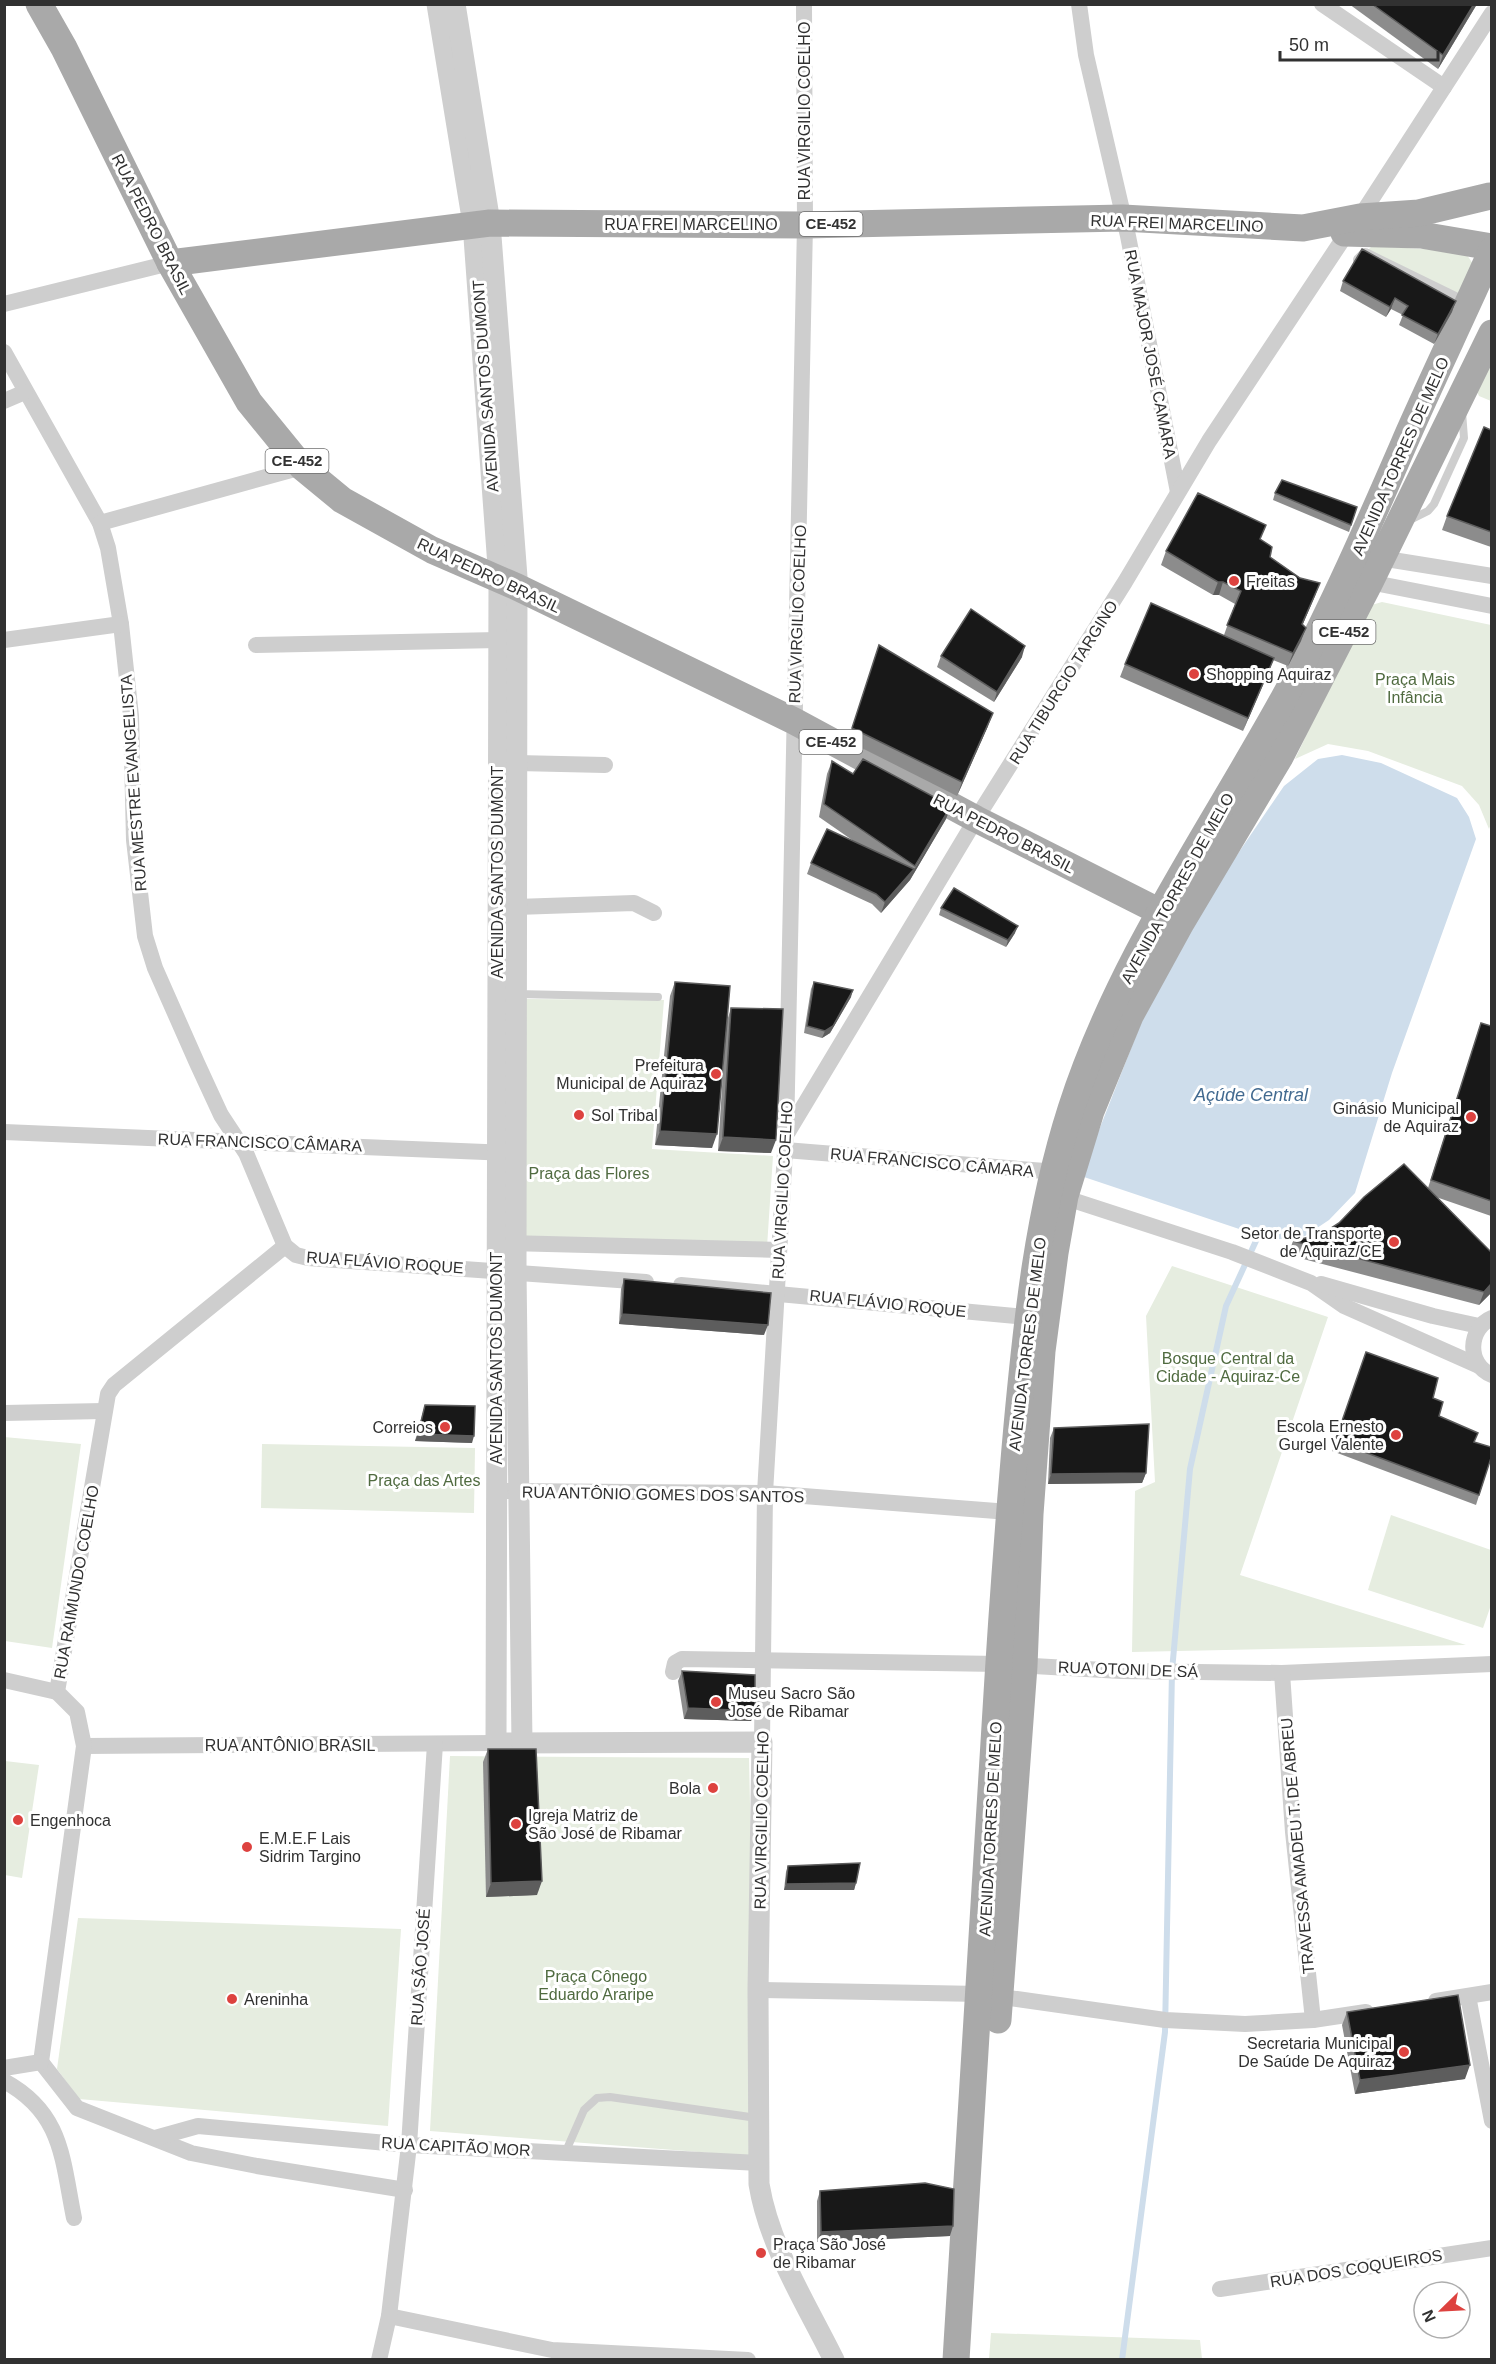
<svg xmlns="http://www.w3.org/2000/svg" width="1496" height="2364" font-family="Helvetica,sans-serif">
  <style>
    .green { fill: #e6ede0 }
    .water { fill: #ceddeb }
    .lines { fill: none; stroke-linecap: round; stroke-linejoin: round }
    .stream { stroke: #ceddeb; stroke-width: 6 }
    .service { stroke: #cecece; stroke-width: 8 }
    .pedestrian { stroke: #cecece; stroke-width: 12 }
    .minor { stroke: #cecece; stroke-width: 16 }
    .tertiary { stroke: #cecece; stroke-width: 21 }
    .primary { stroke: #a9a9a9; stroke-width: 27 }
    .wall { fill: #8c8c8c }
    .shaded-wall { fill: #5d5d5d }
    .building { fill: #181818; stroke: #5d5d5d; stroke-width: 1.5 }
    .poi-dot { fill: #dd423f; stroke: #fff; stroke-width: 2 }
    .labels { text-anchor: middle; stroke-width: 6; stroke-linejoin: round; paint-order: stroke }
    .shield { fill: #fff; stroke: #6f6f6f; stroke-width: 1.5 }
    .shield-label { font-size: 15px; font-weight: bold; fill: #313131 }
    .street-label { font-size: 16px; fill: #313131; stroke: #fff }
    .poi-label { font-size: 16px; fill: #313131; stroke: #fff; text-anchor: start }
    .park-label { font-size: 16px; fill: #506b40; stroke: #fff }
    .water-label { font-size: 18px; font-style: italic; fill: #426a90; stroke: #fff }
  </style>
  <rect width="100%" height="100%" fill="#fff"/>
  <g class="green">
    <polygon points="1372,246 1458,251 1467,255 1473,264 1458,298 1365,253"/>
    <polygon points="1491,351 1491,401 1479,396 1473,383"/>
    <polygon points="1382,602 1491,625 1492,821 1489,829 1479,805 1462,786 1368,751 1328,744 1295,759 1368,606"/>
    <polygon points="526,999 664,1000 652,1149 773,1156 767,1247 521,1239"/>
    <polygon points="1172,1266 1328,1317 1240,1575 1466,1645 1132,1652 1135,1491 1155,1482 1146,1316"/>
    <polygon points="4,1437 81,1444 52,1648 5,1641"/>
    <polygon points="262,1444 475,1448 474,1513 261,1508"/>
    <polygon points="1391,1515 1491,1550 1491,1605 1483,1628 1368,1590"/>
    <polygon points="450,1756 749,1758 754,1990 750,2156 430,2131"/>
    <polygon points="5,1761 39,1765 22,1878 5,1875"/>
    <polygon points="78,1918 401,1929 388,2126 79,2099 57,2069"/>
    <polygon points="991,2333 1200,2340 1202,2359 989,2359"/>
  </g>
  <polygon class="water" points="1342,755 1381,763 1457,798 1469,817 1476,839 1392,1073 1355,1193 1329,1220 1305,1236 1272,1240 1081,1176 1141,1023 1207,899 1284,786 1318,759"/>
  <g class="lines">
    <polyline class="stream" points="1122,2360 1165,2032 1172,1671 1190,1469 1226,1306 1261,1230"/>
    <g class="service">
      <polyline points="1408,521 1428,511 1434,504 1464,438 1462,412"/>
      <polyline points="516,994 658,997"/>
      <polyline points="566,2151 584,2110 597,2098 610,2097 757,2118"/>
    </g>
    <polygon class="pedestrian" points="1365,254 1459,300 1452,312 1359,260"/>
    <g class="minor">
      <polyline points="1079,4 1086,55 1128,236 1178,492"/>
      <polyline points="1322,4 1444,87"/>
      <polyline points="1360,217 1492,13"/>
      <polyline points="4,304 170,263"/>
      <polyline points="4,352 100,523 108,548 121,624 131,716 134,840 145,936 155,968 197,1063 221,1115 246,1153 285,1246 296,1255 308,1258 646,1282"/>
      <polyline points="4,401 25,392"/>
      <polyline points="100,523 302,467"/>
      <polyline points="1374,557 1492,576"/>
      <polyline points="1364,581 1492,606"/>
      <polyline points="4,640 121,624"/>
      <polyline points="256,645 498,640"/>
      <polyline points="517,763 605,765"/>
      <polyline points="516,907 634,903 654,913"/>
      <polyline points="4,1132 509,1153"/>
      <polyline points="788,1132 976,819 1125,582 1209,441 1347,233"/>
      <path d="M785,1150L1045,1171C1058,1177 1058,1190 1069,1199L1232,1252L1311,1283L1344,1306L1479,1366"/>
      <polyline points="504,1243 779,1250"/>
      <polyline points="1321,1284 1433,1316 1479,1326"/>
      <polyline points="681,1285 1027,1317"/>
      <path d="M1492,1318C1468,1328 1466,1365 1492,1375"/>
      <polyline points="4,1413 103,1411"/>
      <polyline points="507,1491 765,1493 1009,1512"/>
      <polyline points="673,1672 675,1663 682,1659 999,1664 1121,1671 1282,1673 1492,1664"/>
      <polyline points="1282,1673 1293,1832 1313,2020"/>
      <polyline points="4,1680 57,1692"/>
      <polyline points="762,1742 765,1493 786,1135 805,225 804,4"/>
      <polyline points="84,1746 496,1743"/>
      <polyline points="758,1990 981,1994 1165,2020 1245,2024 1313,2020 1366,2012"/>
      <polyline points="1468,1996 1492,2121"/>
      <polyline points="1436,2001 1492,1992"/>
      <polyline points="41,2062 84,1746 77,1712 57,1692 108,1394 114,1385 285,1246"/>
      <polyline points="41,2062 77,2108 191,2153 257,2166 405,2190"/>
      <polyline points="4,2068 41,2062"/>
      <path d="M4,2081C63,2113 62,2159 74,2218"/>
      <polyline points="155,2138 198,2126 409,2145 759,2163"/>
      <polyline points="1220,2289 1492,2248"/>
      <polyline points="389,2316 552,2350 748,2360"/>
      <polyline points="379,2360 389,2316 409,2145 435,1744"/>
    </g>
    <g class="tertiary">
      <path d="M437,4L473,224L499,580L496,1743L762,1742L758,1990L759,2184C769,2246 806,2303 834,2360"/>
      <polyline points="455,4 490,223 517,577 516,1272 522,1743"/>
    </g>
    <g class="primary">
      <polyline points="39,4 64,48 170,263 249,402 302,467 342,500 432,550 517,587 794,721 976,819 1176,920"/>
      <polyline points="1344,233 1421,235 1492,247"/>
      <polyline points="170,263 490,223 805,225 1123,218 1303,228 1360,217 1419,213 1490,196"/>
      <polyline points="998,2020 1024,1666 1030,1514 1042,1351 1055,1253 1065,1196 1091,1111 1130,1016 1181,923 1280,757 1370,582 1492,333"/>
      <path d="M956,2360C971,2148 984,1937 995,1726C1001,1626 1008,1526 1017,1426C1027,1318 1038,1212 1071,1109C1120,956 1216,824 1291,685C1335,603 1372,517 1409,432C1436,371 1465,311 1492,250"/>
    </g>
  </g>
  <g class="wall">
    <polygon points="1349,4 1477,4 1438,69"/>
    <polygon points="1343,281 1452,312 1434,344 1399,325 1403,315 1391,309 1386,317 1340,291"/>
    <polygon points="1491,430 1491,547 1442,530 1447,516"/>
    <polygon points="1275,493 1357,507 1349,532 1273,500"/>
    <polygon points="1261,539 1270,557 1300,578 1320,583 1303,624 1301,641 1288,666 1273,660 1243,731 1120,677 1125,664 1224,635 1235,604 1219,595 1213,595 1161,565 1166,551"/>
    <polygon points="879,645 988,726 957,796 848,741"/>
    <polygon points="941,656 1022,657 994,702 937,667"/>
    <polygon points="832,761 853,774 951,806 946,819 910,880 881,913 872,904 807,874 811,863 855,842 819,817 827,774"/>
    <polygon points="941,908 1015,933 1006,947 939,915"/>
    <polygon points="675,982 727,1021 731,1008 771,1153 718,1151 726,1023 712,1148 655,1145 670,996"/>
    <polygon points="814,982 851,997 830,1033 822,1038 804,1033 811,989"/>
    <polygon points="1481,1023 1491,1026 1491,1216 1436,1197 1491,1293 1479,1305 1288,1255 1293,1241 1322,1234 1428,1188"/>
    <polygon points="624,1279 764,1335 619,1324 621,1289"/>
    <polygon points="1366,1352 1433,1398 1439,1416 1475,1442 1491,1458 1476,1505 1332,1451"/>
    <polygon points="425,1405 472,1443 415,1441"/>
    <polygon points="1054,1428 1146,1473 1142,1483 1048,1484 1050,1438"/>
    <polygon points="682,1671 755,1711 751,1721 684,1719 678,1681"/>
    <polygon points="488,1749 537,1895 486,1897 483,1762"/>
    <polygon points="788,1866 856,1883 854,1890 784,1890 786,1872"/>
    <polygon points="1347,2012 1465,2079 1355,2094 1342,2025"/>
    <polygon points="820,2191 950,2236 817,2242 817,2201"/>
  </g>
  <g class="shaded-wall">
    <polygon points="1474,4 1477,4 1438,69 1443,55"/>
    <polygon points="1395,298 1391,309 1386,317 1390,307"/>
    <polygon points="1456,301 1452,312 1434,344 1438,334"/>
    <polygon points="1218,582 1223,582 1219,595 1213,595"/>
    <polygon points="1320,583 1315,596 1297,637 1302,624"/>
    <polygon points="1306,628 1301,641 1288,666 1293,653"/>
    <polygon points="1025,646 1022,657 994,702 997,692"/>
    <polygon points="1274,658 1269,671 1243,731 1248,718"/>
    <polygon points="993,713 988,726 957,796 962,782"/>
    <polygon points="951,806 946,819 910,880 881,913 885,902 914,870"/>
    <polygon points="1018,926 1015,933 1006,947 1008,940"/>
    <polygon points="853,990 851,997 830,1033 822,1038 825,1031"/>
    <polygon points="660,1131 717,1134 712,1148 655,1145"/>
    <polygon points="723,1137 776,1140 771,1153 718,1151"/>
    <polygon points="1491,1284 1491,1293 1479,1305 1484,1292"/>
    <polygon points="622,1314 768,1325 764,1335 619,1324"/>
    <polygon points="418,1434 474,1436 472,1443 415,1441"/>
    <polygon points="1146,1473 1142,1483 1048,1484 1051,1474"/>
    <polygon points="688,1708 755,1711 751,1721 684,1719"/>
    <polygon points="542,1881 537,1895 486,1897 491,1883"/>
    <polygon points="856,1883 854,1890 784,1890 786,1884"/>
    <polygon points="1470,2065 1465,2079 1355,2094 1360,2080"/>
    <polygon points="953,2226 950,2236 817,2242 821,2232"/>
  </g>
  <g class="building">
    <polygon points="1372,4 1474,4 1443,55"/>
    <polygon points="1362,249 1456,301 1438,334 1402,315 1408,306 1395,298 1390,307 1343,281"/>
    <polygon points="1484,427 1491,430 1491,532 1447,516"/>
    <polygon points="1282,480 1357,507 1351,525 1275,493"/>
    <polygon points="1198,493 1266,525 1260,539 1272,547 1270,557 1300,578 1320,583 1302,624 1306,628 1293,653 1227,625 1241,591 1223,582 1218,582 1166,551"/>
    <polygon points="1151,603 1274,658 1248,718 1125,664"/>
    <polygon points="971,609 1025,646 997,692 941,656"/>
    <polygon points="879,645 993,713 962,782 852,728"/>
    <polygon points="863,759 951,806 915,866 824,804 832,761 853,774"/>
    <polygon points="827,829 914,869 885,902 876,894 811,863"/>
    <polygon points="954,888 1018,926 1008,940 941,908"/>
    <polygon points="675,982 730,986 717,1134 660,1131"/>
    <polygon points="814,982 853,990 833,1026 825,1031 807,1026"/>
    <polygon points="731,1008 783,1009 776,1140 723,1137"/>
    <polygon points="1481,1023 1491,1026 1491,1201 1431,1180"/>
    <polygon points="1404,1164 1491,1252 1491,1284 1484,1292 1293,1241 1322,1234 1339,1223 1364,1197"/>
    <polygon points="624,1279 771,1293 768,1325 622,1314"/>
    <polygon points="1366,1352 1438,1378 1433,1398 1443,1402 1439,1416 1478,1433 1474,1442 1491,1447 1491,1458 1479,1495 1335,1441"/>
    <polygon points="425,1405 475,1406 474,1436 418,1434"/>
    <polygon points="1149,1424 1146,1473 1051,1474 1054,1428"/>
    <polygon points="682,1671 755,1675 755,1711 688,1708"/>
    <polygon points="488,1749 536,1749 542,1881 491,1883"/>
    <polygon points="860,1863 856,1883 786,1884 788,1866"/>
    <polygon points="1458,1995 1470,2065 1360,2080 1347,2012"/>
    <polygon points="925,2183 954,2189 953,2226 821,2232 820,2191"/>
  </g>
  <g class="poi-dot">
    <circle cx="1234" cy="581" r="6"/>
    <circle cx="1194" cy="674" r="6"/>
    <circle cx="716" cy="1074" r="6"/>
    <circle cx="579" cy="1115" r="6"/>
    <circle cx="1471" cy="1117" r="6"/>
    <circle cx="1394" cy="1242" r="6"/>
    <circle cx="445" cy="1427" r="6"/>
    <circle cx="1396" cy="1435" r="6"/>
    <circle cx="716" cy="1702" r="6"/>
    <circle cx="713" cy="1788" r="6"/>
    <circle cx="18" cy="1820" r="6"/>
    <circle cx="516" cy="1824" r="6"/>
    <circle cx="247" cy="1847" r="6"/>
    <circle cx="232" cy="1999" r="6"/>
    <circle cx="1404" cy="2052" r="6"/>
    <circle cx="761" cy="2253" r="6"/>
  </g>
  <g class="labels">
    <g class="shield">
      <rect x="799.5" y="212" width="63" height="24" rx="4.5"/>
      <rect x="265.5" y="449" width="63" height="24" rx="4.5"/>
      <rect x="1312.5" y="620" width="63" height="24" rx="4.5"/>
      <rect x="799.5" y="730" width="63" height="24" rx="4.5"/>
    </g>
    <g class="shield-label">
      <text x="831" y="229">CE-452</text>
      <text x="297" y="466">CE-452</text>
      <text x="1344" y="637">CE-452</text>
      <text x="831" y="747">CE-452</text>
    </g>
    <g class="street-label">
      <text transform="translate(804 111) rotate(-90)" y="6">RUA VIRGILIO COELHO</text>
      <text transform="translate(1177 223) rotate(2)" y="6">RUA FREI MARCELINO</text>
      <text transform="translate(152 224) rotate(63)" y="6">RUA PEDRO BRASIL</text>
      <text x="691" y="230">RUA FREI MARCELINO</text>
      <text transform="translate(1151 354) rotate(79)" y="6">RUA MAJOR JOSÉ CAMARA</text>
      <text transform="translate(485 386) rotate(-94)" y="6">AVENIDA SANTOS DUMONT</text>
      <text transform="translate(1400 456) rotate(-66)" y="6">AVENIDA TORRES DE MELO</text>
      <text transform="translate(489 575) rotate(25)" y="6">RUA PEDRO BRASIL</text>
      <text transform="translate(797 614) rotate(-88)" y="6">RUA VIRGILIO COELHO</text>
      <text transform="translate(1063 682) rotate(-58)" y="6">RUA TIBURCIO TARGINO</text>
      <text transform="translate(133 783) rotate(-94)" y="6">RUA MESTRE EVANGELISTA</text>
      <text transform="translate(1004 833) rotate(27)" y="6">RUA PEDRO BRASIL</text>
      <text transform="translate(497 872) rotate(-90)" y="6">AVENIDA SANTOS DUMONT</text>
      <text transform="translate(1177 888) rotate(-61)" y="6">AVENIDA TORRES DE MELO</text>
      <text transform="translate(260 1142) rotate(2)" y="6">RUA FRANCISCO CÂMARA</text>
      <text transform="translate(932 1162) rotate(5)" y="6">RUA FRANCISCO CÂMARA</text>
      <text transform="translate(782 1190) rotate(-87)" y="6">RUA VIRGILIO COELHO</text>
      <text transform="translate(385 1262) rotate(4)" y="6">RUA FLÁVIO ROQUE</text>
      <text transform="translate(888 1303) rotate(6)" y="6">RUA FLÁVIO ROQUE</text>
      <text transform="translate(1027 1344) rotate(-83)" y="6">AVENIDA TORRES DE MELO</text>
      <text transform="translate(496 1358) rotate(-90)" y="6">AVENIDA SANTOS DUMONT</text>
      <text transform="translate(663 1494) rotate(1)" y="6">RUA ANTÔNIO GOMES DOS SANTOS</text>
      <text transform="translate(76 1582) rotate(-80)" y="6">RUA RAIMUNDO COELHO</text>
      <text transform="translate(1128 1669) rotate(2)" y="6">RUA OTONI DE SÁ</text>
      <text x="290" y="1751">RUA ANTÔNIO BRASIL</text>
      <text transform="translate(761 1820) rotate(-89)" y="6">RUA VIRGILIO COELHO</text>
      <text transform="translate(990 1829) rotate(-87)" y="6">AVENIDA TORRES DE MELO</text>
      <text transform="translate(1297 1846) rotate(-95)" y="6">TRAVESSA AMADEU T. DE ABREU</text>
      <text transform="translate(420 1967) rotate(-86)" y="6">RUA SÃO JOSÉ</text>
      <text transform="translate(456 2146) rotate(3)" y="6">RUA CAPITÃO MOR</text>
      <text transform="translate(1356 2268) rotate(-9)" y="6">RUA DOS COQUEIROS</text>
    </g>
    <g class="poi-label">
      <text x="1246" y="587">Freitas</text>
      <text x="1206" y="680">Shopping Aquiraz</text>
      <text x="704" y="1071" text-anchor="end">Prefeitura<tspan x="704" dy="18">Municipal de Aquiraz</tspan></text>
      <text x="1459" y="1114" text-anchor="end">Ginásio Municipal<tspan x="1459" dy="18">de Aquiraz</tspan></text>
      <text x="591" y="1121">Sol Tribal</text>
      <text x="1382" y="1239" text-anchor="end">Setor de Transporte<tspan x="1382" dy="18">de Aquiraz/CE</tspan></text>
      <text x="1384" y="1432" text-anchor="end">Escola Ernesto<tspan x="1384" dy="18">Gurgel Valente</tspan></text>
      <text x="433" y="1433" text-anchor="end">Correios</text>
      <text x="728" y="1699">Museu Sacro São<tspan x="728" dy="18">José de Ribamar</tspan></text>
      <text x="701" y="1794" text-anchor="end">Bola</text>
      <text x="528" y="1821">Igreja Matriz de<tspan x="528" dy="18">São José de Ribamar</tspan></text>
      <text x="30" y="1826">Engenhoca</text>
      <text x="259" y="1844">E.M.E.F Lais<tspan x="259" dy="18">Sidrim Targino</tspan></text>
      <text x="244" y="2005">Areninha</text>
      <text x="1392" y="2049" text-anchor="end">Secretaria Municipal<tspan x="1392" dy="18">De Saúde De Aquiraz</tspan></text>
      <text x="773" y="2250">Praça São José<tspan x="773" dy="18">de Ribamar</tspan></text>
    </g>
    <g class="park-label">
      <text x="1415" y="685">Praça Mais<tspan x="1415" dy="18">Infância</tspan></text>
      <text x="589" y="1179">Praça das Flores</text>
      <text x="1228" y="1364">Bosque Central da<tspan x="1228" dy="18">Cidade - Aquiraz-Ce</tspan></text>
      <text x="424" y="1486">Praça das Artes</text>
      <text x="596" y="1982">Praça Cônego<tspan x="596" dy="18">Eduardo Araripe</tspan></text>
    </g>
    <g class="water-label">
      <text x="1251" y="1101">Açúde Central</text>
    </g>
  </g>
  <rect width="1496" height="2364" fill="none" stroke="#313131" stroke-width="12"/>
  <g transform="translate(1442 2310) rotate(246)"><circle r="28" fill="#ffffff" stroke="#adadad" stroke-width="1.5"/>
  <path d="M0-4.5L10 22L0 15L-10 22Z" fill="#dd423f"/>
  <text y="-9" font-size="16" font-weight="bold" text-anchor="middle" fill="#313131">N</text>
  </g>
  <path d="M1280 51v9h158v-9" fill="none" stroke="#313131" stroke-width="3"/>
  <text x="1289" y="51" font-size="18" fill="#313131" stroke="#ffffff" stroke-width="4.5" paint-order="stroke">50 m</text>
</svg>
